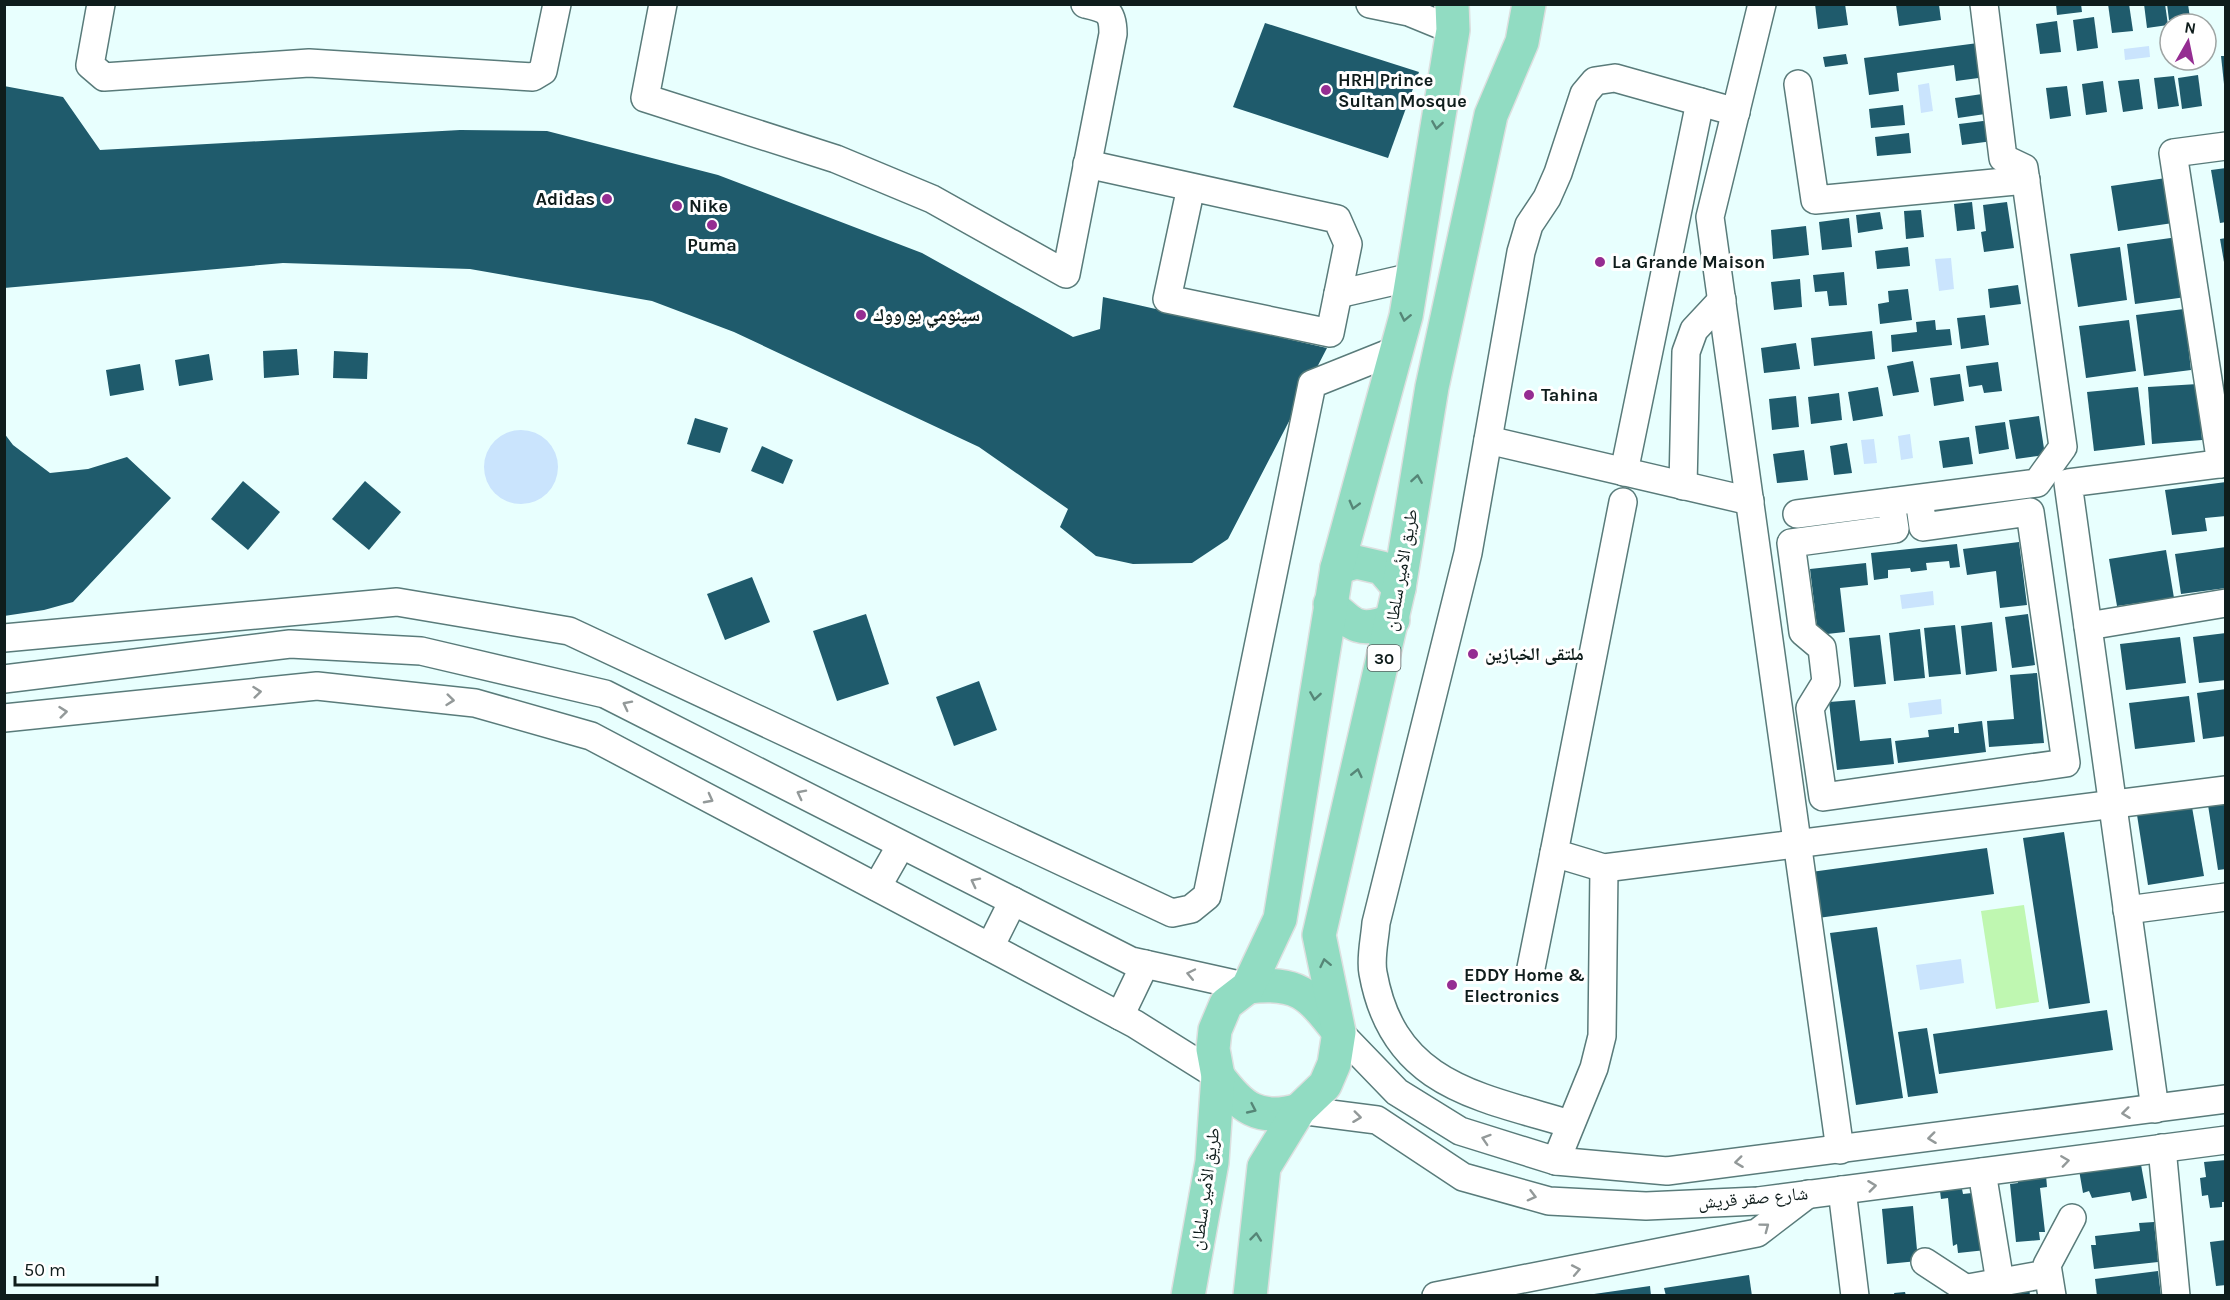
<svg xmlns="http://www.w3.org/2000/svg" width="2230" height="1300" font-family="Karla,'Noto Naskh Arabic',sans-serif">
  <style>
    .green { fill: #bff7b1 }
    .water { fill: #cae4fd }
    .building { fill: #1f5b6c }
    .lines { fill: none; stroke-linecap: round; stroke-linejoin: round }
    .minor-casing { stroke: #597b7a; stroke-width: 30 }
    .major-casing { stroke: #dddfdf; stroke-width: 36 }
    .minor { stroke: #fff; stroke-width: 27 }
    .major { stroke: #91dcc2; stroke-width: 33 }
    .oneway { stroke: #568677 }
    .oneway2 { stroke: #939999 }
    .poi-dot { fill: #952d92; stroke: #fff; stroke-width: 2 }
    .labels { text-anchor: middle; stroke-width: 6; stroke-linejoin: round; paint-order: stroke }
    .shield { fill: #fff; stroke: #576160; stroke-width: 1.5 }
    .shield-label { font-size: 16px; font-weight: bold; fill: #0f1d1c }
    .poi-label { font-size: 18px; font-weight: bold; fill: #0f1d1c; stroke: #fff; text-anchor: start }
    .street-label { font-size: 18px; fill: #0f1d1c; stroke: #fff }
  </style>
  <rect width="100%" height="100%" fill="#e8fffe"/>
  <polygon class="green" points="2024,905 2039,1002 1996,1009 1981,911"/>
  <g class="water">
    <polygon points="2149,46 2150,57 2125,60 2124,49"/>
    <polygon points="1929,83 1933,111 1921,113 1918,85"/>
    <polygon points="1951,258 1954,289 1939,291 1935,259"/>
    <circle cx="521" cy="467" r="37"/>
    <polygon points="1910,434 1913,458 1901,460 1898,436"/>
    <polygon points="1874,439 1877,463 1864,464 1861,440"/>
    <polygon points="1933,591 1934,605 1902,609 1900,595"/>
    <polygon points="1941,699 1942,714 1910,718 1908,703"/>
    <polygon points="1961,959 1964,983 1920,990 1916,965"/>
  </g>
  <g class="building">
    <polygon points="1815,4 1845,4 1848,25 1818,29"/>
    <polygon points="2056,4 2081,4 2082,12 2057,15"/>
    <polygon points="2108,4 2129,4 2133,31 2112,33"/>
    <polygon points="2144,4 2165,4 2168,25 2147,28"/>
    <polygon points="2167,4 2188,4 2190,18 2169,20"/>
    <polygon points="1896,5 1939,5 1941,20 1899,26"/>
    <polygon points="2094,17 2098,48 2077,51 2073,20"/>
    <polygon points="2057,21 2061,52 2040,54 2036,24"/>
    <polygon points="1265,23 1419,72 1388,158 1233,107"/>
    <polygon points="1978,43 1986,77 1956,81 1954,65 1897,73 1899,91 1869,95 1864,58"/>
    <polygon points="1846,54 1848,64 1825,67 1823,57"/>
    <polygon points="2221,56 2226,56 2226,84 2224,84"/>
    <polygon points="2198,75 2202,106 2182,109 2178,78"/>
    <polygon points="2174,76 2179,106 2158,109 2154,78"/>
    <polygon points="2139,79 2143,109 2123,112 2118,81"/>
    <polygon points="2103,81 2107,112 2086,115 2082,84"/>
    <polygon points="4,86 63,97 100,150 460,130 547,131 718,175 922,253 1073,337 1100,329 1103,297 1327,348 1228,539 1192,563 1133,564 1096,556 1060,527 1068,509 979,447 734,332 652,301 470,269 283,263 4,288"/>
    <polygon points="2067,86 2071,116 2050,119 2046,88"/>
    <polygon points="1989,93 1992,113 1958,118 1955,98"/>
    <polygon points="1903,105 1905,125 1871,128 1869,109"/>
    <polygon points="1991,120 1993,141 1962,145 1959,124"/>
    <polygon points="1909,133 1911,153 1877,156 1875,137"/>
    <polygon points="2226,168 2226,222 2220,223 2211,170"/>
    <polygon points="2166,178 2173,223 2118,231 2111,186"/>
    <polygon points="1972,202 1975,229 1957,231 1954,204"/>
    <polygon points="2007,202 2014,248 1984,252 1981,232 1986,231 1983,205"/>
    <polygon points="1921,210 1924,237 1906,239 1904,211"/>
    <polygon points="1880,212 1883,229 1858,233 1856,215"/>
    <polygon points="1849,218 1852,247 1822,250 1819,222"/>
    <polygon points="1806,226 1809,255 1773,259 1771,230"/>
    <polygon points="2178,237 2186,297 2135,304 2127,244"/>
    <polygon points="2226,238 2226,262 2224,262 2220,239"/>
    <polygon points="1908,247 1910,266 1877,269 1875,251"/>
    <polygon points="2120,247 2127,300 2078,307 2070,254"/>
    <polygon points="1844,272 1847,305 1829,306 1827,291 1815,292 1813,275"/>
    <polygon points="1800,279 1802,307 1774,310 1771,282"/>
    <polygon points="2018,285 2021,304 1990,308 1988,289"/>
    <polygon points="1908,289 1912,320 1880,324 1878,304 1889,302 1888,291"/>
    <polygon points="2184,309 2191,370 2144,376 2136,315"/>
    <polygon points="1985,315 1989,345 1961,349 1957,318"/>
    <polygon points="1935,320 1936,330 1950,329 1952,345 1892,352 1891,335 1917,332 1916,322"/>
    <polygon points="2129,320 2136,371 2086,378 2079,326"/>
    <polygon points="1872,331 1875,359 1814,366 1811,338"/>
    <polygon points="1796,343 1800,369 1764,373 1761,348"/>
    <polygon points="297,349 299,375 264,378 263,351"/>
    <polygon points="334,351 368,353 367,379 333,378"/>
    <polygon points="209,354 213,380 179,386 175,360"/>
    <polygon points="1913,361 1919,392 1893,396 1887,366"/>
    <polygon points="1998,362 2002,391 1984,393 1982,385 1969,387 1966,366"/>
    <polygon points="140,364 144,390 110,396 106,370"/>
    <polygon points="1960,374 1964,401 1934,406 1930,378"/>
    <polygon points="2198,384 2202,440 2152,444 2148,387"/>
    <polygon points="1878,387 1883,416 1853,421 1848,392"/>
    <polygon points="2138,387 2145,445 2094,451 2087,392"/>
    <polygon points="1839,393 1842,420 1811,424 1808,397"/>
    <polygon points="1796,396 1799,427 1772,430 1769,399"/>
    <polygon points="2039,416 2045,455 2016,459 2009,420"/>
    <polygon points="695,418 728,428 720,453 687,444"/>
    <polygon points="2005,422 2009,449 1979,454 1975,426"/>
    <polygon points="4,433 13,445 50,473 88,469 127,457 171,498 73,602 44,610 4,616"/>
    <polygon points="1969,437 1973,464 1943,468 1939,441"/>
    <polygon points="1847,443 1852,473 1834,475 1830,446"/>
    <polygon points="762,446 793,460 783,484 751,471"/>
    <polygon points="1804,450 1808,480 1777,483 1773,454"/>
    <polygon points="243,481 280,512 248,550 211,519"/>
    <polygon points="365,481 401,512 369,550 332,519"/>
    <polygon points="2226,482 2226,516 2205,518 2207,531 2172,535 2165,490"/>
    <polygon points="2019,542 2027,605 2000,608 1996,571 1967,575 1963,549"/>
    <polygon points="1957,544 1960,567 1950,568 1949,561 1926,563 1927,570 1911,572 1910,568 1888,570 1888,578 1874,580 1871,553"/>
    <polygon points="2226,547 2226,588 2181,594 2175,554"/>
    <polygon points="2166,550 2174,598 2117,606 2109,559"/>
    <polygon points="1866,563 1868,585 1840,588 1845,632 1818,635 1810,569"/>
    <polygon points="752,577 770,622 725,640 707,594"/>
    <polygon points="866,614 889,684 837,701 813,631"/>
    <polygon points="2028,614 2035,665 2012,668 2005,617"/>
    <polygon points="1992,622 1997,671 1966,675 1961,626"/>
    <polygon points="1955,625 1961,674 1929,677 1924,628"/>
    <polygon points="1920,629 1925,678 1894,681 1889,633"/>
    <polygon points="2226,633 2226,680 2199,683 2193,637"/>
    <polygon points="1880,635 1886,684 1854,687 1849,638"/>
    <polygon points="2180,637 2186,683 2126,690 2120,644"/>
    <polygon points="2037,673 2044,743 1989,747 1987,721 2014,719 2010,675"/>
    <polygon points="979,681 997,730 954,746 936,697"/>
    <polygon points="2226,689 2226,736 2203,739 2197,693"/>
    <polygon points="2189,696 2195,742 2135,749 2129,703"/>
    <polygon points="1855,700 1860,741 1891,738 1894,764 1837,770 1829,702"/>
    <polygon points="1982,721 1986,752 1898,763 1895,741 1929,737 1928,730 1954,727 1954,733 1959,733 1958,724"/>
    <polygon points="2226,803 2226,869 2218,870 2208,805"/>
    <polygon points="2192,807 2204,876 2148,885 2137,815"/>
    <polygon points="2064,832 2090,1003 2049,1009 2023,838"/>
    <polygon points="1987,848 1994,894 1818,918 1811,872"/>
    <polygon points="1877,927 1903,1098 1856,1105 1830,933"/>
    <polygon points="2107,1010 2113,1050 1939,1074 1933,1034"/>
    <polygon points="1927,1028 1938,1093 1908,1097 1898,1032"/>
    <polygon points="2140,1159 2147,1198 2132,1201 2130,1192 2092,1198 2089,1191 2083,1193 2079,1170"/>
    <polygon points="2226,1160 2226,1202 2222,1202 2222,1207 2210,1208 2208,1195 2202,1196 2200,1178 2206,1177 2204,1162"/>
    <polygon points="2046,1175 2047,1187 2040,1188 2045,1232 2039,1232 2040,1240 2016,1242 2010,1184 2018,1183 2017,1178"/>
    <polygon points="1962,1189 1963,1194 1981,1192 1986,1250 1958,1253 1957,1244 1953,1246 1948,1198 1941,1199 1940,1191"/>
    <polygon points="1913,1206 1918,1261 1887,1264 1882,1209"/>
    <polygon points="2154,1222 2158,1262 2094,1269 2091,1245 2096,1245 2095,1236 2140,1231 2139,1223"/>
    <polygon points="2226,1240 2226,1285 2216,1286 2210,1242"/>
    <polygon points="2158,1271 2161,1296 2097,1296 2095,1279"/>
    <polygon points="1749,1275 1752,1296 1666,1296 1664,1288"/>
    <polygon points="1650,1286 1651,1296 1594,1296 1594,1294"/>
    <polygon points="2029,1286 2030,1296 2001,1296"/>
    <polygon points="1905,1292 1906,1296 1895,1296 1894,1293"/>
  </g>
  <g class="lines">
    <defs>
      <g id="minor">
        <polyline points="101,4 90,65 104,77 309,63 533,77 543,71 557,4"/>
        <path d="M663,4L645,98L836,159L932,199L1066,274L1113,34C1113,10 1106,9 1085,4"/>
        <polyline points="1370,4 1409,12 1453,30"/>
        <polyline points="1762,4 1710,217 1840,1150"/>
        <polyline points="1798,84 1815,200 2026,180"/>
        <polyline points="1087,164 1337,219 1348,244 1330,333 1167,299 1191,187"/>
        <polyline points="1338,294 1412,277"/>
        <polyline points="1488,440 1750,501"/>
        <polyline points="2221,464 2173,153 2226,146"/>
        <polyline points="1624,472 1700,102"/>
        <polyline points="1683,486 1686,352 1694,330 1722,300"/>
        <polyline points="1623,502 1554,853 1604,868 2226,790"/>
        <polyline points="1891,502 1895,529 1791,543 1803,632 1822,648 1826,682 1810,708 1823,797 2066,763 2030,512 1923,527 1919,499"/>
        <polyline points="1797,514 2037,483 2063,447 2024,168 2003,158 1984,4"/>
        <polyline points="2088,626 2226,603"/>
        <polyline points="4,638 397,602 569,631 1172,913 1191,909 1207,896 1312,384 1397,350"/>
        <polyline points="4,679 290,644 421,651 605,694 1131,961 1248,987"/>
        <polyline points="4,718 317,686 475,703 591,736 1135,1024 1218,1076"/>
        <polyline points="877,887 901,845"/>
        <polyline points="2127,910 2226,897"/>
        <polyline points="990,947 1013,901"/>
        <polyline points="1531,968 1554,853"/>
        <polyline points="1120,1016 1145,964"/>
        <polyline points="1339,1032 1397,1092 1460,1131 1556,1161 1667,1171 2226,1099"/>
        <polyline points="2155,1109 2068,483 2226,463"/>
        <polyline points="1299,1110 1377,1120 1463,1177 1549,1201 1646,1206 1758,1201 2226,1140"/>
        <path d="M1570,1124C1477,1096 1393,1085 1373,973C1370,958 1375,938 1376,923L1468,553L1521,252L1529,225L1547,198L1558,173L1584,94L1595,81L1615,78L1736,112"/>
        <polyline points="2162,1148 2176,1296"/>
        <polyline points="1556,1161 1594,1068 1602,1036 1604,868"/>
        <polyline points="1982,1172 2000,1282"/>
        <polyline points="1842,1190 1855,1296"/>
        <polyline points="1925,1262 1977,1296"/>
        <polyline points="1968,1288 2047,1274"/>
        <polyline points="1436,1296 1757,1233 1808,1194"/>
        <polyline points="2052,1296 2047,1265 2072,1218"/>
      </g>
      <g id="major">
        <polyline points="1337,568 1356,562 1382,568 1399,588"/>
        <path d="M1330,604C1354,627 1360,633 1393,620"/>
        <path d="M1248,987C1298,981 1309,994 1338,1031"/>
        <path d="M1218,1076C1241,1107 1258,1122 1299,1110"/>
        <polyline points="1188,1296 1212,1162 1218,1076 1213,1049 1215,1030 1226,1004 1248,987 1280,919 1337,568 1406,316 1453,30 1452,4"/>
        <polyline points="1250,1296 1264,1167 1299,1110 1325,1085 1334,1064 1339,1032 1319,935 1399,588 1432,387 1491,115 1522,42 1529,4"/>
      </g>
    </defs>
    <use href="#minor" class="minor-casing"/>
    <use href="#major" class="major-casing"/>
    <use href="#minor" class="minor"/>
    <use href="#major" class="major"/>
  </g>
  <defs><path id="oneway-chevron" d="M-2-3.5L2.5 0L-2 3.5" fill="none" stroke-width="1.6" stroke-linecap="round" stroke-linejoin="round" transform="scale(1.5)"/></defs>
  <g class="oneway">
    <use href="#oneway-chevron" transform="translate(1437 125) rotate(99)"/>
    <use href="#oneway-chevron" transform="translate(1405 317) rotate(102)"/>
    <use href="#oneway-chevron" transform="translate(1417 479) rotate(-81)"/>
    <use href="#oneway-chevron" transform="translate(1354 505) rotate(105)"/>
    <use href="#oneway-chevron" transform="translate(1315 696) rotate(99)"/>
    <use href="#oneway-chevron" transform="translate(1357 773) rotate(-77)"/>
    <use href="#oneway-chevron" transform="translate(1325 963) rotate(-102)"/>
    <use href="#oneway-chevron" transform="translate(1252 1109) rotate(25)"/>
    <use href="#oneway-chevron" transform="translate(1256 1237) rotate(-84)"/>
  </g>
  <g class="oneway2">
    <use href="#oneway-chevron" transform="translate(257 692) rotate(-6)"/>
    <use href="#oneway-chevron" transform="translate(450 700) rotate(6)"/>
    <use href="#oneway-chevron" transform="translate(627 705) rotate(-153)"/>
    <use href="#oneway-chevron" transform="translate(63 712) rotate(-6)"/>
    <use href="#oneway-chevron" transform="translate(801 794) rotate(-153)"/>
    <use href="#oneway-chevron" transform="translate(709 799) rotate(28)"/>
    <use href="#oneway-chevron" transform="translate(975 882) rotate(-153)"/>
    <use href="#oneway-chevron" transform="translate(1191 974) rotate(-168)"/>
    <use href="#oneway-chevron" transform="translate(2126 1113) rotate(173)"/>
    <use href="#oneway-chevron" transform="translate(1357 1117) rotate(7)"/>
    <use href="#oneway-chevron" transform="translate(1932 1138) rotate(173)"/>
    <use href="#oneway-chevron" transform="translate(1486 1139) rotate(-162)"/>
    <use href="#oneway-chevron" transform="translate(2065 1161) rotate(-8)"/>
    <use href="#oneway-chevron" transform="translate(1739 1162) rotate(173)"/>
    <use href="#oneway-chevron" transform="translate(1872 1186) rotate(-7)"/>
    <use href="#oneway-chevron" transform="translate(1532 1196) rotate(15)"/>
    <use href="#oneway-chevron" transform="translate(1765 1227) rotate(-37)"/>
    <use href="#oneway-chevron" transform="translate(1576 1270) rotate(-11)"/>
  </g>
  <g class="poi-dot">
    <circle cx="1326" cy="90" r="6"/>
    <circle cx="607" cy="199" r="6"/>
    <circle cx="677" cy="206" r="6"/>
    <circle cx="712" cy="225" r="6"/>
    <circle cx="1600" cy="262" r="6"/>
    <circle cx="861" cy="315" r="6"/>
    <circle cx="1529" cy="395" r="6"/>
    <circle cx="1473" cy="654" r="6"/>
    <circle cx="1452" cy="985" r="6"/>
  </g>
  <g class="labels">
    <rect class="shield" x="1367.5" y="645" width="33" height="26" rx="4.5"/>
    <g class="shield-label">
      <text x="1384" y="664">30</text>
    </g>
    <g class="poi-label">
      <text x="1338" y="86">HRH Prince<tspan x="1338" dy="21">Sultan Mosque</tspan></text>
      <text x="595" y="205" text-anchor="end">Adidas</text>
      <text x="689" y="212">Nike</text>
      <text x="712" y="251" text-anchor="middle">Puma</text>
      <text x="1612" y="268">La Grande Maison</text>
      <text x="873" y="321">سينومي يو ووك</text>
      <text x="1541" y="401">Tahina</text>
      <text x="1485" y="660">ملتقى الخبازين</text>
      <text x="1464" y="981">EDDY Home &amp;<tspan x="1464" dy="21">Electronics</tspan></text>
    </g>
    <g class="street-label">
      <text transform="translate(1401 570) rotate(-80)" y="6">طريق الأمير سلطان</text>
      <text transform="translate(1205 1189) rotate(-82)" y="6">طريق الأمير سلطان</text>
      <text transform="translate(1753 1198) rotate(-5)" y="6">شارع صقر قريش</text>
    </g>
  </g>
  <rect width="2230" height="1300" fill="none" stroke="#0f1d1c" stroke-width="12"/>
  <g transform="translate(2188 42) rotate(9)"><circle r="28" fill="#ffffff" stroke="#9fa5a4" stroke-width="1.5"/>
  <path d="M0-4.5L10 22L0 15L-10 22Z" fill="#952d92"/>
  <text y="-9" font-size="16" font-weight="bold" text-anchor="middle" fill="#0f1d1c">N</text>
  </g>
  <path d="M15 1276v9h142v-9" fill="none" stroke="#0f1d1c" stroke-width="3"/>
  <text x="24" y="1276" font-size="18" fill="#0f1d1c" stroke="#ffffff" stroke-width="4.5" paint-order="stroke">50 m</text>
</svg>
